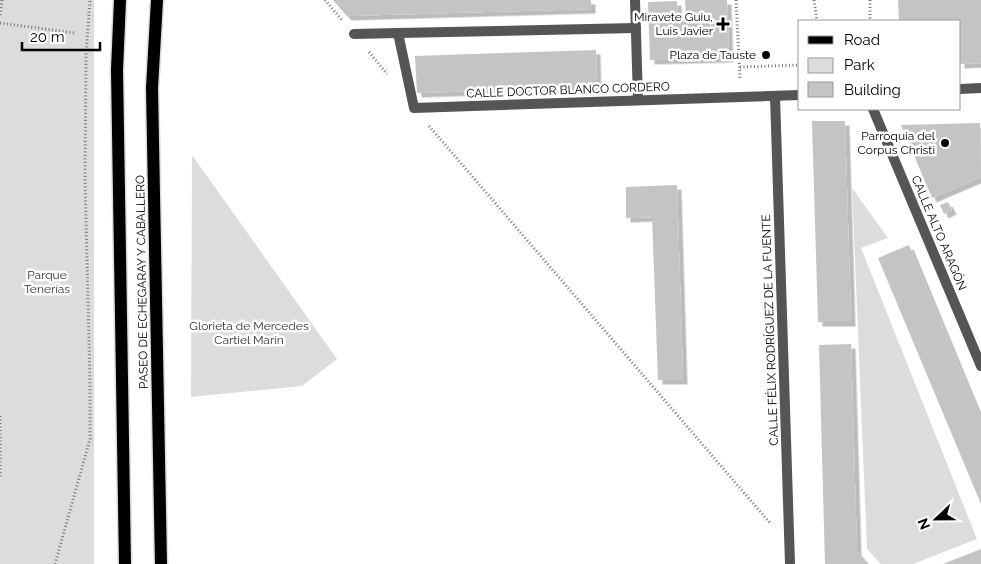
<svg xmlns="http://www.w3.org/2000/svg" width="981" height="564" font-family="Raleway,sans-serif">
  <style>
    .green { fill: #dcdcdc }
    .building { fill: #c4c4c4; filter: url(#shadow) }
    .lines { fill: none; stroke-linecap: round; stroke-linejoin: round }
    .primary-casing { stroke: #dbdbdb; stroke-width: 15 }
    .path { stroke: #777; stroke-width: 3; stroke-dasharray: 1 2.5; stroke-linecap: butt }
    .street { stroke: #555; stroke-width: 10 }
    .primary { stroke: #000; stroke-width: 12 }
    .poi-dot { fill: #000; stroke: #fff; stroke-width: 2 }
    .labels { text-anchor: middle; stroke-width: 5; stroke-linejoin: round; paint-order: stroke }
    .poi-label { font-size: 12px; fill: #000; stroke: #fff; text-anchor: end }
    .street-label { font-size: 12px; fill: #000; stroke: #fff }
    .park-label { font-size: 12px; fill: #333; stroke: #fff }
  </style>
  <defs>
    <filter id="shadow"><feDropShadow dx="4.5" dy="4.5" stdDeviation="0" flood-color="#0004"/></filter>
  </defs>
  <rect width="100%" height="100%" fill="#fff"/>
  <g class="green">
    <rect x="0" y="0" width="94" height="564"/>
    <polygon points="192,155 337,359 302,386 191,397"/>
    <polygon points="852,188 888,238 861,248 977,539 913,564 881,564 867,549"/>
  </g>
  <g class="building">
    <polygon points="333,0 591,0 591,9 347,16"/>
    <polygon points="685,0 727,0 729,58 650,60 648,2 677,1 678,17 686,17"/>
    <polygon points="898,0 981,0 981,63 960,64 960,21 899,21"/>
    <polygon points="596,50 597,87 417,93 415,56"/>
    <polygon points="812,121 845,121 851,322 818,322"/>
    <polygon points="980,123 981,177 932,198 901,125"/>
    <polygon points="677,185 683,380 658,380 652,217 626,218 626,187"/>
    <polygon points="948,202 952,210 944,214 940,205"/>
    <polygon points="909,245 981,419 981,504 878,258"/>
    <polygon points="851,344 857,551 868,564 825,564 819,345"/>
    <polygon points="981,549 981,564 943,564"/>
  </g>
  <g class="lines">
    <defs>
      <g id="primary">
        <polyline points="120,0 117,70 125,564"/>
        <polyline points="157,0 152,88 161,564"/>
      </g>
    </defs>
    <use href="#primary" class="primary-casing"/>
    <g class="path">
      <polyline points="325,0 342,20"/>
      <polyline points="736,0 740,79"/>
      <polyline points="814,0 817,21"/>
      <polyline points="870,0 870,21"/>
      <polyline points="0,15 2,0"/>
      <polyline points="0,23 75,33"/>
      <polyline points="369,52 387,74"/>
      <polyline points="740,67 800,65"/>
      <polyline points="429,126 770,523"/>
      <polyline points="0,416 0,478"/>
      <polyline points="55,564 90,439 90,382 85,177 86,55 90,0"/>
    </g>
    <g class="street">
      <polyline points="635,0 638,100"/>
      <polyline points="636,28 398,33 414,108 800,95"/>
      <polyline points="354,34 398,33"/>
      <polyline points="960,89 981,88"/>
      <polyline points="775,96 790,564"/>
      <polyline points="873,109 981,366"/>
    </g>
    <use href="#primary" class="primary"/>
  </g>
  <g class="poi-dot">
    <path d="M720.5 16.5h5v5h5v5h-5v5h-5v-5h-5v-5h5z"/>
    <circle cx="766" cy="55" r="5"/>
    <circle cx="945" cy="143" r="5"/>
  </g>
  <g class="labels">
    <g class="poi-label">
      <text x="713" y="21">Miravete Guiu,<tspan x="713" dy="14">Luis Javier</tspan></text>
      <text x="756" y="59">Plaza de Tauste</text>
      <text x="935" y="140">Parroquia del<tspan x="935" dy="14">Corpus Christi</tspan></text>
    </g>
    <g class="street-label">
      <text transform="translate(568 90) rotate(-2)" y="4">CALLE DOCTOR BLANCO CORDERO</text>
      <text transform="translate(939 233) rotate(67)" y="4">CALLE ALTO ARAGÓN</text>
      <text transform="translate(142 282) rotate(-91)" y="4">PASEO DE ECHEGARAY Y CABALLERO</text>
      <text transform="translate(770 330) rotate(-92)" y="4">CALLE FÉLIX RODRÍGUEZ DE LA FUENTE</text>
    </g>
    <g class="park-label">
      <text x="47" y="279">Parque<tspan x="47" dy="14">Tenerías</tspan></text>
      <text x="249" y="330">Glorieta de Mercedes<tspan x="249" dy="14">Cartiel Marín</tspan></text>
    </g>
  </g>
  <rect x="798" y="20" width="162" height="90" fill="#ffffff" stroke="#999999"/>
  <rect x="808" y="36" width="25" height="8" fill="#000000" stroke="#999999"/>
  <text x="844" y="45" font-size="15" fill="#000000">Road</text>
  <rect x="808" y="58" width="25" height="15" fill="#dcdcdc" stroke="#999999"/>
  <text x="844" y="70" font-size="15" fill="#000000">Park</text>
  <rect x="808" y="82" width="25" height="15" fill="#c4c4c4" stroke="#999999"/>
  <text x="844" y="95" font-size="15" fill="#000000">Building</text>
  <g transform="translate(936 519) rotate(248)" stroke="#ffffff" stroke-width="4" paint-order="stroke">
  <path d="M0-4L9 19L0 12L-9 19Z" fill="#000000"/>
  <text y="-8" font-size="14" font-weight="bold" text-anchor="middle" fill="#000000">N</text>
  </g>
  <path d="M22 42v8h78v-8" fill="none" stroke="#000000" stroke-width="2.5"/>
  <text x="30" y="42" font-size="15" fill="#000000" stroke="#ffffff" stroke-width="4" paint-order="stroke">20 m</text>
</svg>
